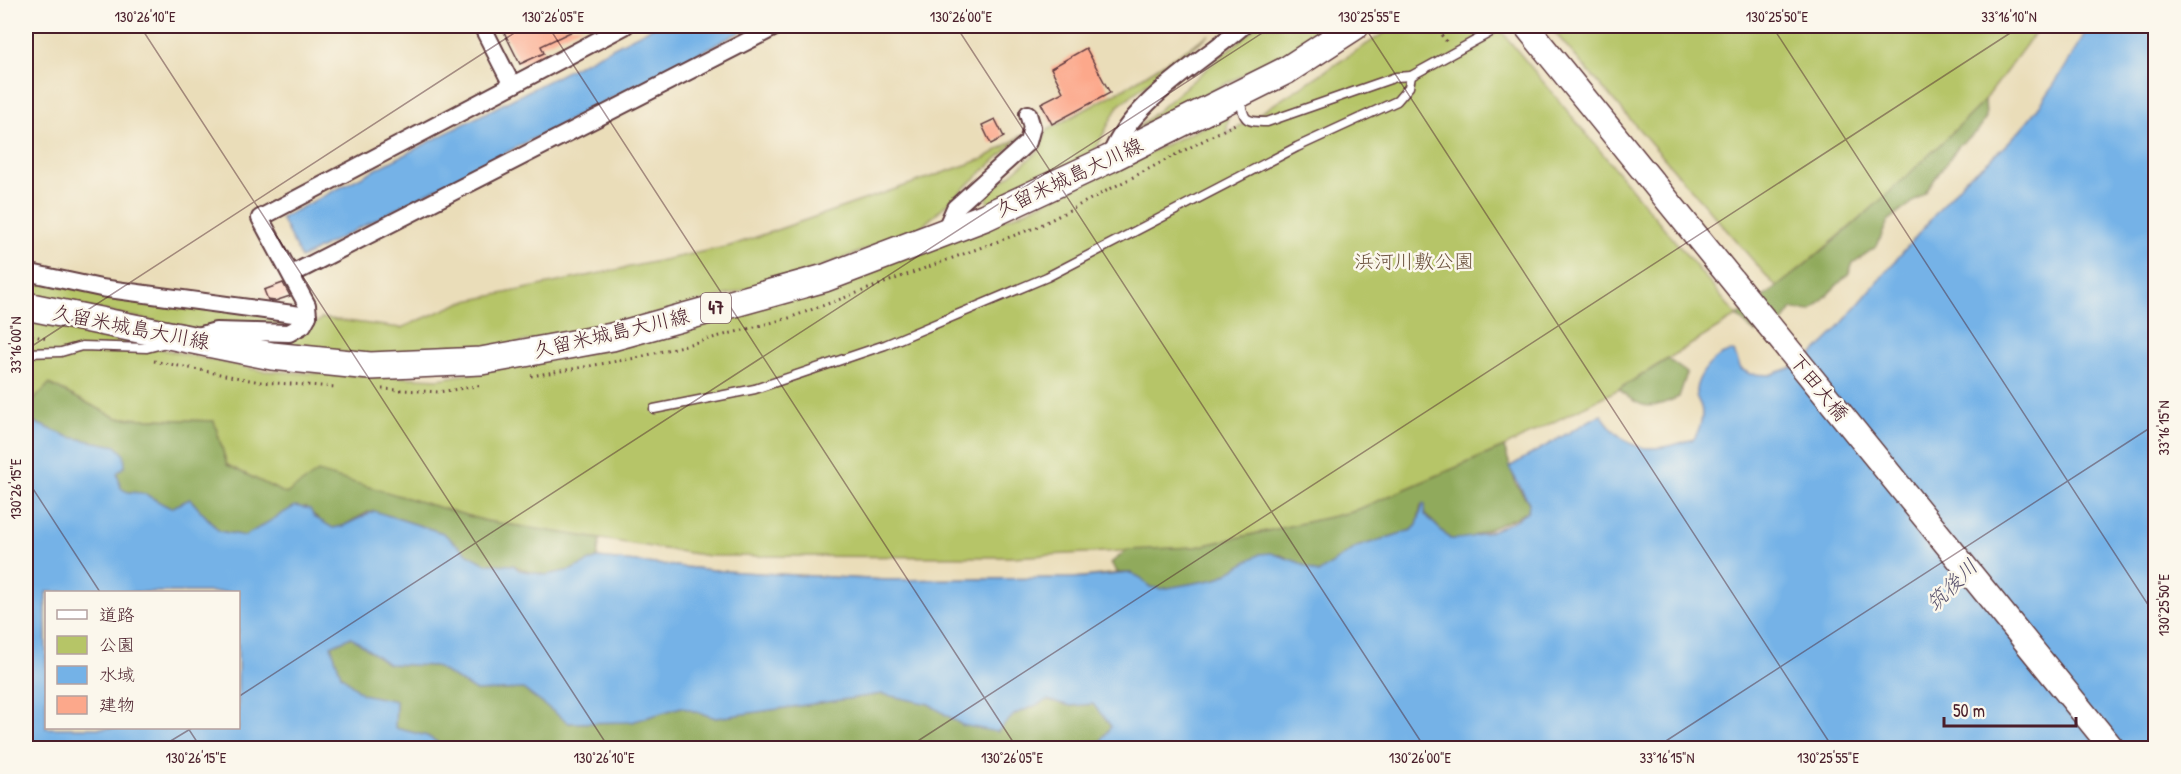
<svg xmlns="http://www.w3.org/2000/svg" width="2181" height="774" font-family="'Patrick Hand','Klee One',sans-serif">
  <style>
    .green { fill: #b6c567; stroke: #807249; stroke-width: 1.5 }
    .forest { fill: #90aa5c; stroke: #6d6444; stroke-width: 1.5 }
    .water { fill: #74b2e7; stroke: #5f6889; stroke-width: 1.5; fill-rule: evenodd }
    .building { fill: #fca88b }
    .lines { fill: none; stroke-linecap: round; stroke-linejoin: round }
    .service-casing { stroke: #623c40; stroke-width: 11 }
    .minor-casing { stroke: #623c40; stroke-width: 20 }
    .secondary-casing { stroke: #623c40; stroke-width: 27 }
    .primary-casing { stroke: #623c40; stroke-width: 30 }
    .path { stroke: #623c40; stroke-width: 3; stroke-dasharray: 1.5 4.5; stroke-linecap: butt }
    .service { stroke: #fff; stroke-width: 8 }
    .minor { stroke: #fff; stroke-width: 16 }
    .secondary { stroke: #fff; stroke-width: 24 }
    .primary { stroke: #fff; stroke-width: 27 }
    .ticks { fill: none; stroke: #4a1f2b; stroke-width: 1.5; stroke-opacity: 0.45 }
    .labels { text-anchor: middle; stroke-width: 5; stroke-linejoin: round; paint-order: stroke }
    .shield { fill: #fbf7ec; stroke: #7f6065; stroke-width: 1.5 }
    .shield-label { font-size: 18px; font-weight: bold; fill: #4a1f2b }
    .street-label { font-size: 20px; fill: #4a1f2b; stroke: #fbf7ec }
    .park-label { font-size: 20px; fill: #6a513d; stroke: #fbf7ec }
    .water-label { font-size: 21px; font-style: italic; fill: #59526d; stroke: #fbf7ec }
    .neatline { fill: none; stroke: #4a1f2b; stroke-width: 2 }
    .ticks-label { font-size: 15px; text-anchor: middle; fill: #4a1f2b }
  </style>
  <rect width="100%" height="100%" fill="#fbf7ec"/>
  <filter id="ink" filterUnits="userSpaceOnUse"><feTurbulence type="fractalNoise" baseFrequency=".0167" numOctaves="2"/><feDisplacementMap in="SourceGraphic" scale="12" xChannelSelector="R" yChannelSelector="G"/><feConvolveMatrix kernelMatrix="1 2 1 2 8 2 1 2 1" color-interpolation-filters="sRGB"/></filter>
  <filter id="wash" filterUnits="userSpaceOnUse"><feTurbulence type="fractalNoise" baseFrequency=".008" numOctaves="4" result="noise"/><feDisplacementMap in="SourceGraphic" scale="24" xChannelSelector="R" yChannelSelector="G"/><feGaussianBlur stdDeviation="1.35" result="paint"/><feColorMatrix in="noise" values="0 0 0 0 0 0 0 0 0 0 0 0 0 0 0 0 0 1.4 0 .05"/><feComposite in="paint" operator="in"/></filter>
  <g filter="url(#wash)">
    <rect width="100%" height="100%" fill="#eaddb9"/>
    <g class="green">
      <polygon points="1257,26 1331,26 1310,41 1135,130"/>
      <polygon points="1395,26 1497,26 1737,316 1619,389 1504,447 1352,512 1196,547 1011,557 709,556 486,521 318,473 286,494 227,465 214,421 117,418 49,384 124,454 571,570 597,558 723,571 886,580 1074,578 1118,573 1162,589 1217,579 1421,506 1450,539 1122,712 1097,748 1111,726 238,592 26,440 26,320 263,371 439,379 636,344 1019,214 1229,115 1226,135"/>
      <polygon points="1549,26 2040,26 1985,100 1901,184 1777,288"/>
      <polygon points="1209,35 1118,106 1092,156 988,205 987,194 1040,150 1046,131 1123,89"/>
      <polygon points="1023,135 919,229 799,275 605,328 481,349 367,356 224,338 309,329 322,318 401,328 462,302 730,246 983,159"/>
      <polygon points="26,276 294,321 282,327 192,329 26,295"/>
    </g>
    <g class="forest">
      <path d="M1985,100L1986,118L1977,132L1959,145L1925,193L1888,221L1877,246L1853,263L1849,273L1811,311L1792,309L1783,322L1755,333L1737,316C1827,253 1907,178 1985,100Z"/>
      <path d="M1668,359L1687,373L1679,397C1651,409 1642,411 1619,389Z"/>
      <path d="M49,384L117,418L214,421L227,465L286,494L318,472L486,521L600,539L597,558L571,570L546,575L530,572L513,565L486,564L468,554L443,533L387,515L368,512L343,526L333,528L324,524L305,507L245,536L219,531L190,499L171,508C161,504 152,497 144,494C135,491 129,495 120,488L117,472L123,454L116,446L69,437L31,421L28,406Z"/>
      <polygon points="1504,447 1516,484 1529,503 1528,512 1465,540 1450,539 1425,514 1425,505 1421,506 1417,525 1412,530 1357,547 1318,573 1281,555 1260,554 1217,579 1162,589 1150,587 1141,578 1131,573 1118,573 1111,563 1127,550 1196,547 1352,512"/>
      <polygon points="351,637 388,664 435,666 476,691 523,689 569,723 632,722 681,707 716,718 882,694 929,704 962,725 1015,714 1048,700 1071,706 1093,704 1111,726 1097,748 447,748 427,736 395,728 396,701 362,694 341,675 331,646"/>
    </g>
    <g class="water">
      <polygon points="655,26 752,26 301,258 281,218"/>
      <path d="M2089,26H2155V748H1097L1111,726L1093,704L1071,706L1048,700L1015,714L997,732L962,725L929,704L882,694L716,718L681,707L632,722L569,723L523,689L476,691L435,666L388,664L351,637L331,646L341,675L362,694L396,701L395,728L427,736L447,748H26V419L69,437L116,446L124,454L125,466L117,473L121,488C129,495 135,491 144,494C152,497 161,504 171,508L190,499L219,531L245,536L295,506L310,509L314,517L333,528L343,526L374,511L443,533L468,554L486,564L513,565L519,570L546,575L571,570L597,558L723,571L886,580L1074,578L1131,573L1141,578L1150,587L1162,589L1217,579L1260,554L1271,553L1298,562L1318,573L1357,547L1412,530L1417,525L1423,504L1425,505V515L1450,539C1476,540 1507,526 1528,512L1529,503L1509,467L1601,414C1628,455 1650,453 1694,439C1699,430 1704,418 1701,407C1700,403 1696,398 1696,394C1694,377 1717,350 1734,352L1741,369L1750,374L1770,375L1804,363L1832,335L1966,178C2022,140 2057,84 2089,26ZM46,592H238V728H46Z"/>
    </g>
    <g id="blocks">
      <g class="building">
        <polygon points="501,26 583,26 541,46 544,53 520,64"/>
        <polygon points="1086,48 1110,93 1052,124 1041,103 1063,92 1051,68"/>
        <polygon points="995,119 1004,137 991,144 982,125"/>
        <polygon points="283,283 290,296 275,301 268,300 264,290"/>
      </g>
    </g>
  </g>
  <g filter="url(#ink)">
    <use href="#blocks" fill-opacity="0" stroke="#623c40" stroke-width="1.5"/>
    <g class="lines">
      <defs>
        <g id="service">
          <path d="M1240,98C1244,120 1244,122 1267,122L1396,77L1411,76L1502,26"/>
          <polyline points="26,353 61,352 82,346 147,348 166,343"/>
          <polyline points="654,409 755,389 885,345 1047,277 1297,147 1397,101 1409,87 1411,76"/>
        </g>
        <g id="minor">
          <polyline points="482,26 511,83"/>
          <path d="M1109,159C1130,102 1198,65 1243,26"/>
          <polyline points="944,233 955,208 1028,142 1032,127 1028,114"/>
          <polyline points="26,272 101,288 308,316"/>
          <polyline points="292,274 777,26"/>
          <polyline points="198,336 216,331 289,333 303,325 308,316 307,305 260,218 625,26"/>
        </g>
        <polyline id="secondary" points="1526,26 2112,748"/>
        <polyline id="primary" points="26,306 272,356 370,366 481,361 612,337 825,278 985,217 1109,159 1287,70 1355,26"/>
      </defs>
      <use href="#service" class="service-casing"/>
      <use href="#minor" class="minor-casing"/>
      <use href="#secondary" class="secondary-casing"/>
      <use href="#primary" class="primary-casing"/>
      <g class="path">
        <polyline points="1434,26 1447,42"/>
        <polyline points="26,334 47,339"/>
        <polyline points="154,361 260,382 337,387"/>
        <polyline points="531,376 636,358 789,318 1037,227 1235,124"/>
        <polyline points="382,389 439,392 483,385"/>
      </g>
      <use href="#service" class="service"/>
      <use href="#minor" class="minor"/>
      <use href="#secondary" class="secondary"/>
      <use href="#primary" class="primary"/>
    </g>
  </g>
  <path class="ticks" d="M140,26L609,748M548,26L1017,748M956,26L1425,748M1364,26L1833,748M1772,26L2156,617M26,350L525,26M26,478L100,592M238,697L1273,26M188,728L201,748M159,748L192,728M907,748L2021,26M1655,748L2156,424"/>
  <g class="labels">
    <rect class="shield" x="701" y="293" width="30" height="30" rx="4.5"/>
    <g class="shield-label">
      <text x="716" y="314">47</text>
    </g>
    <g class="street-label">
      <text transform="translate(1069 177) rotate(-25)" y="7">久留米城島大川線</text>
      <text transform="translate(131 327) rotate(11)" y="7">久留米城島大川線</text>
      <text transform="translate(611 333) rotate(-13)" y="7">久留米城島大川線</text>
      <text transform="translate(1819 387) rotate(51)" y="7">下田大橋</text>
    </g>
    <g class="park-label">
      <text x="1414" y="268">浜河川敷公園</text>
    </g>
    <g class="water-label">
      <text transform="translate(1952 585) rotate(-45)" y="7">筑後川</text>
    </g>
  </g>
  <rect width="2181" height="774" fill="none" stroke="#fbf7ec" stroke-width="66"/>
  <rect x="45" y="591" width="195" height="138" fill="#fbf7ec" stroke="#b4a19f" stroke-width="1.5"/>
  <rect x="57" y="610" width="30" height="9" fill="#ffffff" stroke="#b4a19f" stroke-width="1.5"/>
  <text x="99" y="621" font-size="18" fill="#4a1f2b">道路</text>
  <rect x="57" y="636" width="30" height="18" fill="#b6c567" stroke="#b4a19f" stroke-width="1.5"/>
  <text x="99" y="651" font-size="18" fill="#4a1f2b">公園</text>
  <rect x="57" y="666" width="30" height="18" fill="#74b2e7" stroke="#b4a19f" stroke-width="1.5"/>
  <text x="99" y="681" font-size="18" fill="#4a1f2b">水域</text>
  <rect x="57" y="696" width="30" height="18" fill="#fca88b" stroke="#b4a19f" stroke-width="1.5"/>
  <text x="99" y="711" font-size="18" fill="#4a1f2b">建物</text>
  <path d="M1944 717v9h132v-9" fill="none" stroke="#4a1f2b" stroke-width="3"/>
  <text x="1953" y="717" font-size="18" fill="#4a1f2b" stroke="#fbf7ec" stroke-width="4.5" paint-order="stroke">50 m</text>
  <rect x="33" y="33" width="2115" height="708" class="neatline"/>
  <g class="ticks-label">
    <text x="145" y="22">130°26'10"E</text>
    <text x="553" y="22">130°26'05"E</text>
    <text x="961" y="22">130°26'00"E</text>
    <text x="1369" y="22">130°25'55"E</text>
    <text x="1777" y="22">130°25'50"E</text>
    <text x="2009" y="22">33°16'10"N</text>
    <text transform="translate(16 345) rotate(-90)" y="5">33°16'00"N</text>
    <text transform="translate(2164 428) rotate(-90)" y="5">33°16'15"N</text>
    <text transform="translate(16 489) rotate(-90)" y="5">130°26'15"E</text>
    <text transform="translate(2164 605) rotate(-90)" y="5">130°25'50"E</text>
    <text x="196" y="763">130°26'15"E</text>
    <text x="604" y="763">130°26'10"E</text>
    <text x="1012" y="763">130°26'05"E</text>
    <text x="1420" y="763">130°26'00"E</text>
    <text x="1667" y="763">33°16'15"N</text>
    <text x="1828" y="763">130°25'55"E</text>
  </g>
</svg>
